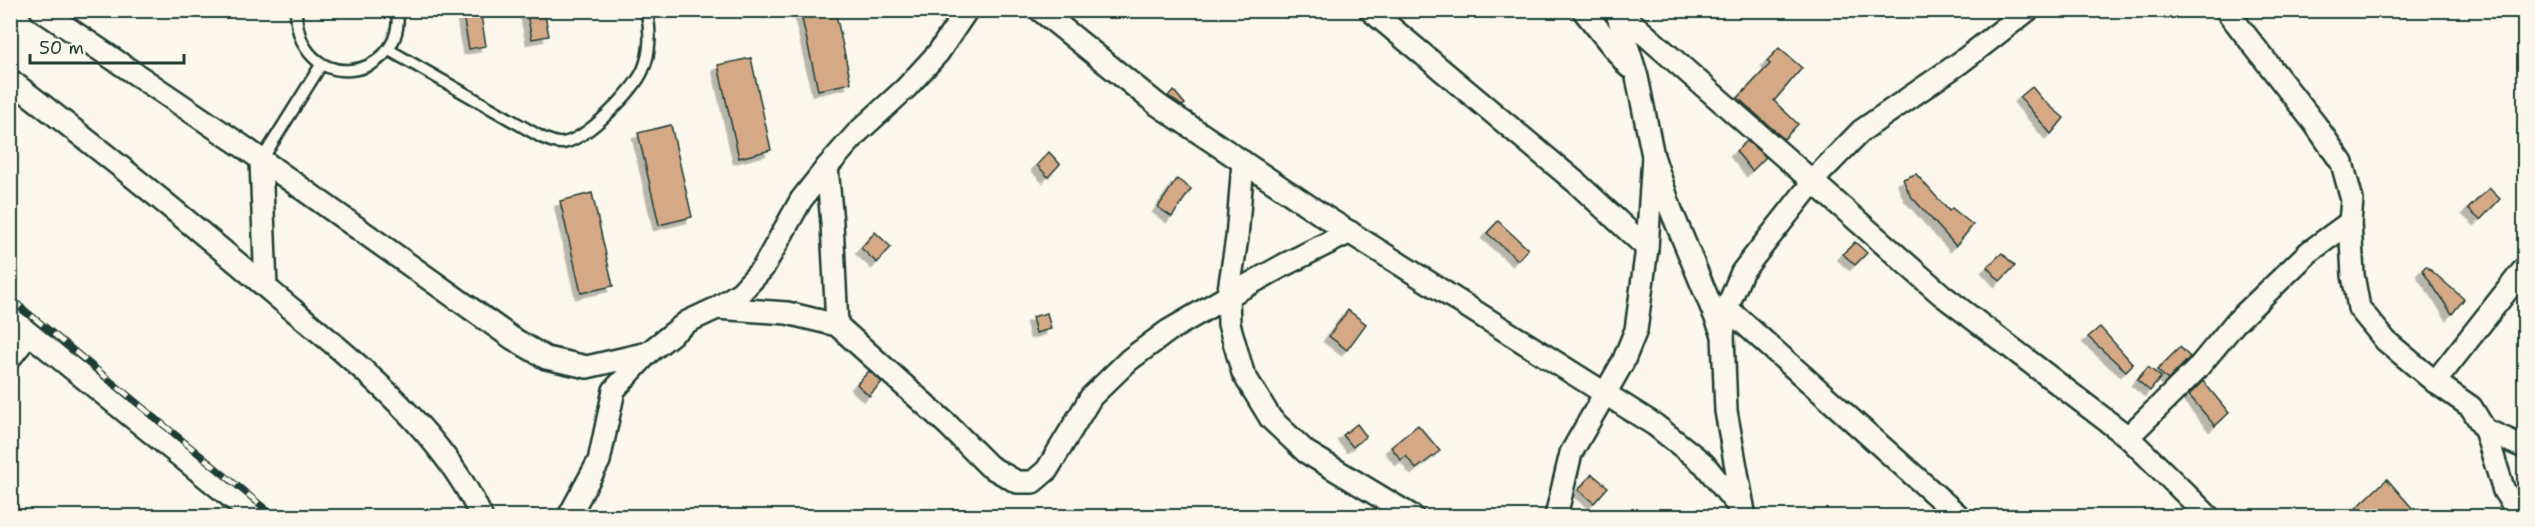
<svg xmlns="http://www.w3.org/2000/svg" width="2535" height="527" font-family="'Shantell Sans',sans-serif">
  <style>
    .building { fill: #d5a986; stroke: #1f3d34; stroke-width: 1.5; filter: url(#shadow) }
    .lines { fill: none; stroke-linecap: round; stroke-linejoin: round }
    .service-casing { stroke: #1f3d34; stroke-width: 15 }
    .minor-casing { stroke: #1f3d34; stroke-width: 26 }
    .service { stroke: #fbf7ec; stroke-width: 10 }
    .minor { stroke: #fbf7ec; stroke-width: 21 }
    .rail-casing { stroke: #1f3d34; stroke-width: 7 }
    .rail { stroke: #fbf7ec; stroke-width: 4.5; stroke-dasharray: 14; stroke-linecap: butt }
  </style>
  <defs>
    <filter id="shadow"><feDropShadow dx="-5.5" dy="5.5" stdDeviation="0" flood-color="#0004"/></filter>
  </defs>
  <rect width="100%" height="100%" fill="#fbf7ec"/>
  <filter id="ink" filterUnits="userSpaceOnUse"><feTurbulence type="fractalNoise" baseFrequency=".0167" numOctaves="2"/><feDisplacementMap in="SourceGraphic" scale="12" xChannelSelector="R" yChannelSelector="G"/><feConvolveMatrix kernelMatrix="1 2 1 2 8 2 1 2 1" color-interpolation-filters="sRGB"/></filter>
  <g filter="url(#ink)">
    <g class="building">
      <polygon points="462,10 480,10 486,46 469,49"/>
      <polygon points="526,10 544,10 549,36 532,39"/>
      <polygon points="800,10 835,10 851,83 818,90"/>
      <polygon points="1779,48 1802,68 1774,101 1798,124 1784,139 1738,98 1770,64 1767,61"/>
      <polygon points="751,58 771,150 739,158 718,65"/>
      <polygon points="2032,87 2043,100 2064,118 2051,134 2020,97"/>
      <polygon points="1174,91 1185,104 1182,106 1168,96"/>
      <polygon points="671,125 692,217 659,225 638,133"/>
      <polygon points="1747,141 1766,157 1752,171 1736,151"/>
      <polygon points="1049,152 1060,164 1048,177 1037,165"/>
      <polygon points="1916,174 1949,211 1952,208 1973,225 1956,246 1910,195 1903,179"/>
      <polygon points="1177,179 1191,189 1172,217 1158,207"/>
      <polygon points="2489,188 2500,199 2480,220 2468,209"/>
      <polygon points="592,193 613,286 581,293 560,201"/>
      <polygon points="1498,221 1528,249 1518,260 1487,233"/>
      <polygon points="875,232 891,247 877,263 861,248"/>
      <polygon points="1855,242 1867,253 1855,265 1843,254"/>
      <polygon points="2002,253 2015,266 2000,281 1987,267"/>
      <polygon points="2426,266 2464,299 2452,314 2422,270"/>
      <polygon points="1348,310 1366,324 1347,350 1329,336"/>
      <polygon points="1047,313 1051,329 1036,333 1032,317"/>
      <polygon points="2100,327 2133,364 2126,371 2088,337"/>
      <polygon points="2180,347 2190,357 2168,380 2157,370"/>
      <polygon points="2148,367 2161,377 2150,391 2137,380"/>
      <polygon points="869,371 882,382 869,396 857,384"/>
      <polygon points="2203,381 2229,413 2215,426 2189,395"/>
      <polygon points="1357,424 1366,436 1353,447 1343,435"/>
      <polygon points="1418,425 1440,451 1416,469 1406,456 1401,460 1391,447"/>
      <polygon points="1592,474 1608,487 1594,503 1578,490"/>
      <polygon points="2387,479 2419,516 2348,516"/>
    </g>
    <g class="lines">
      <defs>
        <g id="service">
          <path d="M296,10C297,99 407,81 397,10"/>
          <path d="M389,50L541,137C548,140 556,144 563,143C587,139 634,91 643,70C651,52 651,29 646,10"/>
          <polyline points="261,161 321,65"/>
        </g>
        <g id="minor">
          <polyline points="41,10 245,148 512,338 546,358 587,367 648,353"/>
          <polyline points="1040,10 1158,105 1322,215 1655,425 1704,464 1746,516"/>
          <polyline points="1370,10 1578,184 1647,248"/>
          <polyline points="1583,10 1629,67"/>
          <polyline points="1616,10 1637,77 1653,156 1671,210 1723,335"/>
          <polyline points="1617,10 1942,295 2128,437 2208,516"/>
          <polyline points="2226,10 2315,124 2342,163 2352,200 2350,222 2353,275 2359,308 2386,341 2435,382 2471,407 2485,430 2504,491 2521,516"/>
          <path d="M10,80C101,150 189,221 275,295C349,357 440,427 481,516"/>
          <polyline points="261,161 266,287"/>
          <polyline points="1243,162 1237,238 1228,296 1229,324 1243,373 1271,419 1306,452 1412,516"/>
          <polyline points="827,167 832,223 837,325"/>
          <polyline points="717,308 787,313 837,325 948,425 989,466 1017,482 1033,482 1047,470 1091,397 1129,360 1168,331 1228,296 1284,265 1350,232"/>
          <polyline points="1727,308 1959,516"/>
          <polyline points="10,318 254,516"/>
          <polyline points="10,358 29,334"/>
          <polyline points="2435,382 2524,269"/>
          <polyline points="2485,430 2524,447"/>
          <polyline points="2128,437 2196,370 2235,323 2309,252 2350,222"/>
          <polyline points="1744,512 1726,411 1723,335 1727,308 1742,272 1820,173 1861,131 1961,62 2028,10"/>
          <polyline points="569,516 599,461 614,390 648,353 687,322 717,308 741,292 763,268 801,200 827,167 858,132 906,88 938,53 967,10"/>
          <polyline points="1556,516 1571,453 1623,362 1636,330 1647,248 1653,156"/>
        </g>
      </defs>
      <use href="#service" class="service-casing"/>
      <use href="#minor" class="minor-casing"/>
      <use href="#service" class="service"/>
      <use href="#minor" class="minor"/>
      <defs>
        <polyline id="rail" points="10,298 274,516"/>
      </defs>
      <use href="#rail" class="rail-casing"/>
      <use href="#rail" class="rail"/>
    </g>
  </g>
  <rect width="2535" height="527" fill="none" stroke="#fbf7ec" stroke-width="36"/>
  <rect x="18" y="18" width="2499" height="491" fill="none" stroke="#1f3d34" stroke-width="2" filter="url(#ink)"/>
  <path d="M30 54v9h154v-9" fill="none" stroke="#1f3d34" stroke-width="3"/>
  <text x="39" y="54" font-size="18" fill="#1f3d34" stroke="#fbf7ec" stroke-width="4.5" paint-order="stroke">50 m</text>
</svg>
